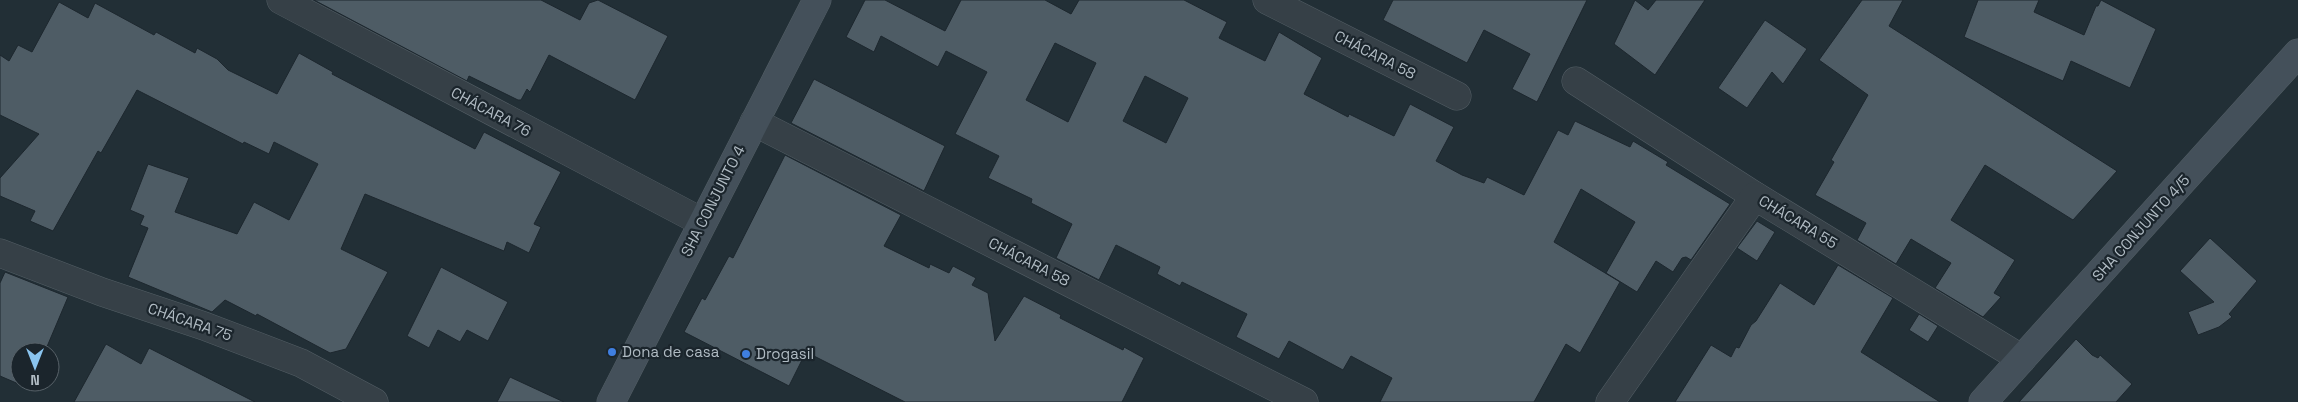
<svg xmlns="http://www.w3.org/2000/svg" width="2298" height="402" font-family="'Space Grotesk',sans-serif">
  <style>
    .building { fill: #4e5c65; stroke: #1d272e; fill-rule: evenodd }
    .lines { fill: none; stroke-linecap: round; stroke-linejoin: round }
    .street-casing { stroke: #535e65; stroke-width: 29 }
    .secondary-casing { stroke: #535e65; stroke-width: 29 }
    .street { stroke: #364047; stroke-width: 28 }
    .secondary { stroke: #44505a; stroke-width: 28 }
    .shop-dot { fill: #3f7fe0; stroke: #1b252c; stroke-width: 2 }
    .labels { text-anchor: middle; stroke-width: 4.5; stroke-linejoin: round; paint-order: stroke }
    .street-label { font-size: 15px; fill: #b0bbc3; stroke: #1b252c }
    .poi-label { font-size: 15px; fill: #b0bbc3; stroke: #1b252c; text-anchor: start }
  </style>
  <rect width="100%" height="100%" fill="#222f36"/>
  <g class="building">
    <polygon points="314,0 541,0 580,20 589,3 598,0 668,36 635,100 549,55 530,92 527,89 521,100 518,100 469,76 467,81"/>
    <path d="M865,0H885L945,31L961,0H1045L1071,14L1079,0H1184L1227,22L1219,38L1265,61L1279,32L1322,58L1304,94L1348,117L1349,114L1394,136L1410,104L1454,127L1436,161L1462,175L1484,183L1487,177L1524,195L1558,130L1568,135L1575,121L1630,147L1633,141L1668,162L1666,165L1730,204L1691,260L1686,257L1682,258L1673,272L1656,261L1637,292L1606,273L1635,222L1581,189L1554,242L1620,282L1580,353L1566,344L1534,402H1380L1392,378L1351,356L1343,370L1289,341L1279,359L1236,337L1247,314L1182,282L1180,286L1157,274L1160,267L1116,245L1099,280L1056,258L1072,224L1031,203L1032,199L988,178L999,156L955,134L987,72L946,51L938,67L881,36L874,52L846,37ZM1055,43L1096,63L1068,122L1026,100ZM1145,76L1188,98L1166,143L1123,121Z"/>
    <polygon points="1393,0 1587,0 1537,102 1512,89 1530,54 1484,30 1467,63 1383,20"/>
    <polygon points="1635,0 1648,10 1656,0 1705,0 1655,75 1614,44"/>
    <polygon points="1862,0 1903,0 1889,26 2117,171 2073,220 1985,165 1951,220 2015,260 1994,293 2001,297 1983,317 1935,288 1951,263 1911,239 1896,264 1857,240 1866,223 1815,195 1834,162 1831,160 1868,95 1819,60"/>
    <polygon points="1978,0 2039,0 2034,12 2084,35 2096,6 2098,6 2101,0 2156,29 2130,88 2071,61 2063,81 1964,37"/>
    <polygon points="59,2 88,18 95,3 154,35 156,32 195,53 197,48 217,59 228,70 277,94 299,53 333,72 332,74 475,149 484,132 561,172 534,224 541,227 529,253 507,242 504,251 365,194 341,249 388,272 346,349 330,353 257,314 256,316 225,300 212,312 128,277 148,228 140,225 144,216 130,210 148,164 189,178 175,212 237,234 254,202 289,220 318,164 274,142 269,154 244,142 243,144 137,90 101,153 98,151 53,231 30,221 35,211 0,196 0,178 39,134 0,115 0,55 9,61 18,45 32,52"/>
    <polygon points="1765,20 1807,49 1783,84 1772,72 1747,108 1718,88"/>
    <polygon points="814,79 945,146 924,191 791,123"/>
    <polygon points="785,155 901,215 884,246 929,268 930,264 949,273 953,266 976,278 972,285 988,293 995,341 1024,296 1061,315 1060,318 1123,350 1124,347 1144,358 1122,402 905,402 806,352 789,386 684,332 702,298 705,300 729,256 733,258"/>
    <polygon points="1757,221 1775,232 1757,261 1737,248"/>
    <polygon points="2210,238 2257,281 2229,314 2232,317 2219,327 2198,335 2188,312 2214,302 2180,271"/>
    <polygon points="1838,265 1893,298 1861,352 1940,402 1675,402 1711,345 1731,357 1736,347 1739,348 1751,325 1756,321 1780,283 1814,305"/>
    <polygon points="441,267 508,302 488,341 467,330 460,342 438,330 429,348 407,336"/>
    <polygon points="5,272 68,297 46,349 51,351 50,355 50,352 20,352 20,382 39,382 35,391 0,376 0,283"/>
    <polygon points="1919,314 1938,326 1928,342 1909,330"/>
    <polygon points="2076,339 2092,355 2098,358 2100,355 2132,384 2116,402 2019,402"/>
    <polygon points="106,344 141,364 149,348 255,402 74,402"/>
    <polygon points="510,377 564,402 497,402"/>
  </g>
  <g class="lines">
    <defs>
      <g id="street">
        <polyline points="281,0 702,222"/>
        <polyline points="1267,0 1457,96"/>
        <polyline points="1576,81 1755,196 2022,359"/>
        <polyline points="754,122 1304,402"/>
        <polyline points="0,253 102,292 204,326 301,363 374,402"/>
        <polyline points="1610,402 1755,196"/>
      </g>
      <g id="secondary">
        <polyline points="611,402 817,0"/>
        <polyline points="1983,402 2298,53"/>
      </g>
    </defs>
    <use href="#street" class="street-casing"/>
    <use href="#secondary" class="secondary-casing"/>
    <use href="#street" class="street"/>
    <use href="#secondary" class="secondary"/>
  </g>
  <g class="shop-dot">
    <circle cx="612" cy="352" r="5"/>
    <circle cx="746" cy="354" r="5"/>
  </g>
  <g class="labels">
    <g class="street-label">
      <text transform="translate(1375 55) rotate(27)" y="5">CHÁCARA 58</text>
      <text transform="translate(491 112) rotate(28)" y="5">CHÁCARA 76</text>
      <text transform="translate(713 201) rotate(-63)" y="5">SHA CONJUNTO 4</text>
      <text transform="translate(1798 222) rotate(31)" y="5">CHÁCARA 55</text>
      <text transform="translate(2141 228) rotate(-48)" y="5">SHA CONJUNTO 4/5</text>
      <text transform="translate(1029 262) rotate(27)" y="5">CHÁCARA 58</text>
      <text transform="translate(190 322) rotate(19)" y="5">CHÁCARA 75</text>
    </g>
    <g class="poi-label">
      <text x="622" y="357">Dona de casa</text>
      <text x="756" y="359">Drogasil</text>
    </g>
  </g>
  <g transform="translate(35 367) rotate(180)"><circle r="24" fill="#1b252c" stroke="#576168"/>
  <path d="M0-4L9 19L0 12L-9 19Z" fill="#8ac4ef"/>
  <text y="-8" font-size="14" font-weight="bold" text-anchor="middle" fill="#b0bbc3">N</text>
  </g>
</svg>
